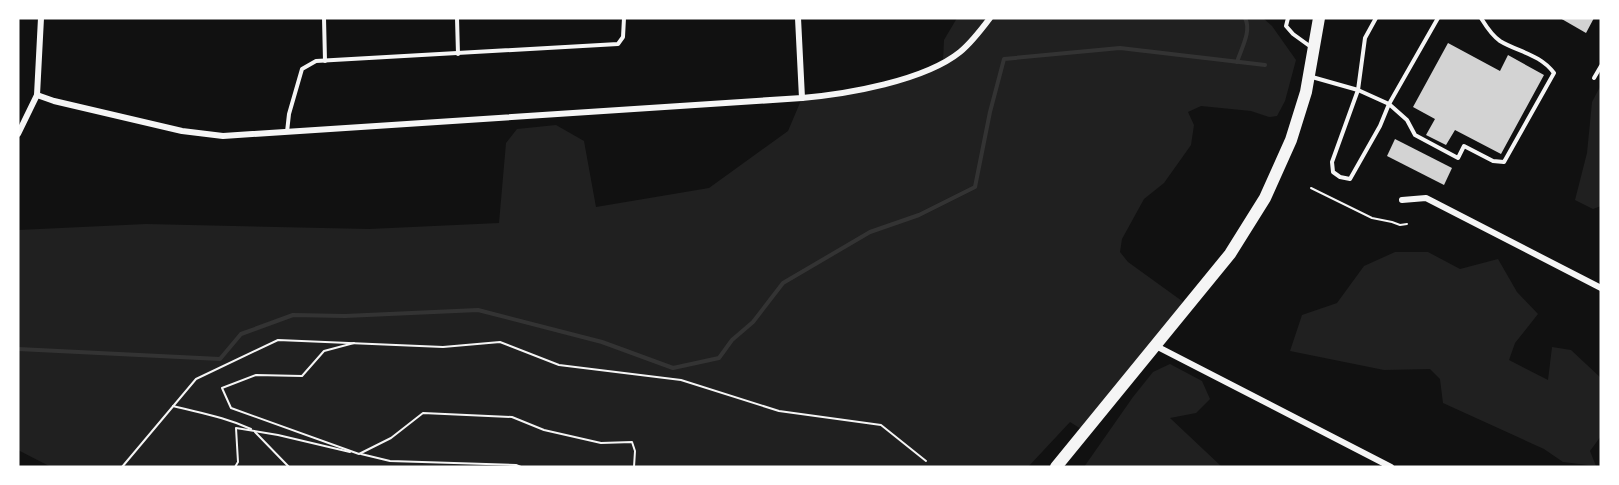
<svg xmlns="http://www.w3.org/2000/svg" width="1619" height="485" font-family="'Alegreya Sans',sans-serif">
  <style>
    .green { fill: #202020 }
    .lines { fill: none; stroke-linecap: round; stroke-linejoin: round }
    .stream { stroke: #333; stroke-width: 4 }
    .building { fill: #d3d3d3 }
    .path { stroke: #f5f5f5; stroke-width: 2 }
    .service { stroke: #f5f5f5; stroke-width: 4 }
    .minor { stroke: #f5f5f5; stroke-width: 6 }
    .primary { stroke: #f5f5f5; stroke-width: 12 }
  </style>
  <rect width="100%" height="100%" fill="#111"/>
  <g class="green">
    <path d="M957,18H1263L1272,26L1296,60L1285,101L1277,116L1269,117L1251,111L1201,106L1188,112L1194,125L1191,145L1164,183L1144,199L1122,239L1120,252L1128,262L1182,301L1187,308L1086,432L1070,422L1028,467H51L18,450V230L146,224L369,229L499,223L506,143L517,129L556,125L584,141L596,207L709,188L788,131L802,98C850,94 899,80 943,62L944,40Z"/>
    <polygon points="1601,85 1601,206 1593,209 1575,200 1587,153 1592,102"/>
    <polygon points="1395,252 1428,252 1460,269 1498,259 1517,292 1538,314 1515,343 1509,360 1548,380 1552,347 1571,350 1601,378 1601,436 1590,451 1596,466 1563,462 1544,449 1443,403 1440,379 1430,369 1384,370 1290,351 1302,315 1337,303 1364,266"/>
    <polygon points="1170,364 1202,381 1210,399 1196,413 1170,418 1222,467 1084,467 1133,397 1153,372"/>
  </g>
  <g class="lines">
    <g class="stream">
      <path d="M1237,62C1241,49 1252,31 1245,18"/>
      <polyline points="18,349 220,359 241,334 293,315 345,316 478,310 602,342 673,368 719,358 732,340 753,322 783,283 870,232 919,215 975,187 990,112 1004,59 1120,48 1265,65"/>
    </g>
  </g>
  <g class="building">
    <polygon points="1560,18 1594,18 1586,33"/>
    <polygon points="1448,43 1500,71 1508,55 1544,75 1501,154 1455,130 1446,145 1426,135 1435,119 1413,107"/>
    <polygon points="1395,139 1452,168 1444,185 1387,156"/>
  </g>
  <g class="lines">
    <g class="path">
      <polyline points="1311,188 1372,218 1392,222 1400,225 1407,224"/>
      <polyline points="354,343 324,351 302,376 256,375 222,388 231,408 359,454 391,438 423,413 512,417 544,430 601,443 632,442 635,451 634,467"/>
      <path d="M173,406C200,413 225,417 251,429"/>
      <polyline points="255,432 289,467"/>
      <polyline points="361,454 390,461 516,465 521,467"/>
      <polyline points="122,467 196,379 278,340 443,347 500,342 559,365 681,380 779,411 881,425 926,461"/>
      <polyline points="235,467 238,462 236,428 278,435 350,452"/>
    </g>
    <g class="service">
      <polyline points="324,18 325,61"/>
      <polyline points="457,18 458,54"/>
      <polyline points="1288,18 1286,26 1293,34 1311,47"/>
      <path d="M1376,18L1365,38L1358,90L1332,162L1333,172L1340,177L1350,179L1380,126L1389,104L1407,120L1415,135L1458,158L1464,146L1493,161L1504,162L1554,73C1540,54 1518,52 1500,41C1491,35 1486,26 1481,18"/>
      <polyline points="1312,77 1358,90 1389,104 1438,18"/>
      <polyline points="1594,78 1601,66"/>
      <polyline points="287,132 289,114 302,69 316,61 618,44 623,37 624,18"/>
    </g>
    <g class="minor">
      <polyline points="798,18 802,98"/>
      <path d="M37,95L54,101L182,131L223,136L802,98C847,94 924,81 960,52C971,43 981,30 990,18"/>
      <polyline points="18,134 37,95 41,18"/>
      <polyline points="1402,200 1426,198 1601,288"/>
      <polyline points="1156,346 1391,467"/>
    </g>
    <polyline class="primary" points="1056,467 1230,254 1265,198 1291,140 1306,92 1319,18"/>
  </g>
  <rect width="1619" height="485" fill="none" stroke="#ffffff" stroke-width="39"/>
</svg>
